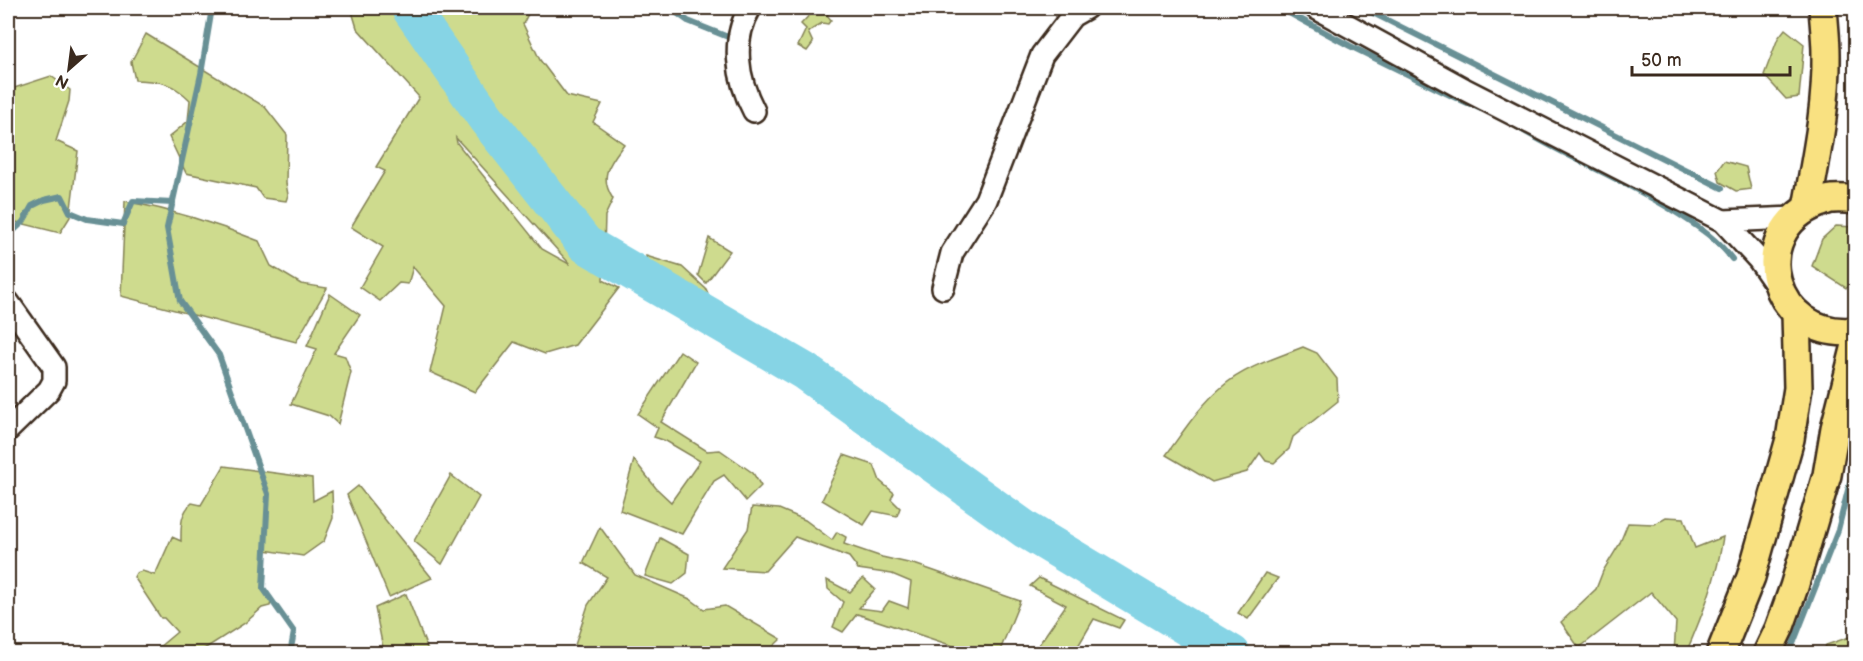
<svg xmlns="http://www.w3.org/2000/svg" width="1863" height="661" font-family="'Balsamiq Sans',sans-serif">
  <style>
    .green { fill: #cedb8e; stroke: #848256; stroke-width: 1.5; fill-rule: evenodd }
    .lines { fill: none; stroke-linecap: round; stroke-linejoin: round }
    .stream { stroke: #689095; stroke-width: 6 }
    .river { stroke: #86d4e5; stroke-width: 38 }
    .minor-casing { stroke: #3b2a1e; stroke-width: 26 }
    .major-casing { stroke: #3b2a1e; stroke-width: 32 }
    .minor { stroke: #fff; stroke-width: 21 }
    .major { stroke: #f9e181; stroke-width: 27 }
  </style>
  <rect width="100%" height="100%" fill="#fff"/>
  <filter id="ink" filterUnits="userSpaceOnUse"><feTurbulence type="fractalNoise" baseFrequency=".0167" numOctaves="2"/><feDisplacementMap in="SourceGraphic" scale="12" xChannelSelector="R" yChannelSelector="G"/><feConvolveMatrix kernelMatrix="1 2 1 2 8 2 1 2 1" color-interpolation-filters="sRGB"/></filter>
  <g filter="url(#ink)">
    <g class="green">
      <path d="M351,8H531L523,24L540,60L567,96L602,104L593,122L624,144C610,163 598,176 613,199L605,216L603,280L619,288L575,345L545,354L514,342L475,392L430,372L446,306L413,267L408,284L399,283L380,301L360,287L383,247L351,227L385,171L376,167L419,97L357,28ZM456,138L569,263V264L542,249L457,143Z"/>
      <polygon points="816,8 836,8 827,15 831,20 828,24 822,23 808,32 813,43 807,51 798,46 806,29 801,24"/>
      <polygon points="1785,29 1804,44 1799,97 1786,99 1764,75 1778,38"/>
      <path d="M146,34L265,107L287,135L286,183L288,195L286,201L263,198L256,188L186,173L169,137L188,121L190,100C172,82 159,81 135,80L131,62Z"/>
      <polygon points="51,76 70,90 69,101 56,141 78,151 70,217 60,233 8,220 8,90"/>
      <polygon points="1724,161 1746,167 1751,189 1736,191 1720,182 1717,171"/>
      <path d="M125,201C172,210 215,223 259,241L271,266L301,284L327,288L296,342L121,296Z"/>
      <polygon points="1836,226 1855,227 1855,285 1846,288 1812,266 1822,239"/>
      <polygon points="709,238 730,251 706,283 698,275"/>
      <polygon points="646,256 682,267 706,289 719,318 697,315 649,281"/>
      <polygon points="330,294 360,315 334,353 345,356 351,372 338,424 329,416 291,404 317,349 307,346"/>
      <path d="M1303,347L1317,353L1337,379L1338,401L1293,437L1289,449L1274,463L1266,461L1260,453L1247,472L1212,482L1166,455C1183,432 1200,405 1223,386C1245,367 1276,358 1303,347Z"/>
      <polygon points="680,351 696,362 661,422 707,451 720,450 753,473 761,486 746,501 724,475 714,481 682,534 620,510 634,460 656,488 671,502 700,461 666,441 654,437 658,428 638,414"/>
      <polygon points="844,455 874,465 880,481 894,493 891,499 900,508 897,516 873,511 864,525 822,500"/>
      <path d="M224,466L312,478L313,501L332,491L333,518L324,541L303,556L265,550L262,586L271,602L270,606L262,608L245,623L198,653H164L158,648L177,632L164,618H161L134,577L136,573L142,571L155,575L172,537L181,541C181,527 180,513 192,503L201,505Z"/>
      <polygon points="451,475 479,497 442,564 414,541"/>
      <polygon points="358,486 432,578 389,597 347,495"/>
      <polygon points="752,507 779,509 805,520 832,540 837,532 846,537 844,544 882,557 917,565 1020,601 999,653 974,653 857,614 843,632 833,627 843,602 828,589 827,580 850,592 863,578 875,589 859,608 882,611 889,601 908,608 911,582 892,574 858,569 849,557 795,537 765,571 722,568 748,529"/>
      <path d="M1666,517L1684,518L1695,548L1723,537C1717,578 1702,616 1686,653H1674L1676,622L1651,592L1579,648L1561,622L1596,589L1603,571L1619,545L1628,523L1654,524Z"/>
      <polygon points="600,527 635,575 690,599 704,609 725,606 781,639 765,654 593,654 575,645 588,605 607,577 583,563"/>
      <polygon points="660,538 689,554 687,573 673,584 645,576"/>
      <polygon points="1265,573 1278,578 1248,619 1238,613"/>
      <polygon points="1039,578 1124,620 1119,628 1094,619 1074,653 1033,653 1066,605 1030,586"/>
      <polygon points="406,594 429,653 384,653 375,608"/>
      <polygon points="1855,635 1855,653 1823,653 1826,645"/>
    </g>
    <g class="lines">
      <g class="stream">
        <polyline points="212,8 201,74 167,228 180,301 219,355 268,494 263,588 294,632 290,654"/>
        <polyline points="670,8 688,21 728,37 732,30"/>
        <polyline points="1280,8 1350,46 1456,98"/>
        <polyline points="1363,8 1722,188"/>
        <polyline points="413,13 426,8"/>
        <polyline points="1461,100 1481,109"/>
        <path d="M1517,127C1570,159 1628,181 1680,215C1700,228 1718,240 1732,259"/>
        <polyline points="8,244 10,234 23,222 32,206 44,200 62,196 70,212 87,219 123,224 133,201 173,203"/>
        <polyline points="1789,654 1838,530 1854,466 1847,436 1856,403"/>
      </g>
      <polyline class="river" points="410,8 486,118 585,244 804,371 1026,530 1232,654"/>
      <defs>
        <g id="minor">
          <path d="M750,8C731,40 737,79 754,111"/>
          <polyline points="1316,8 1464,89 1723,221 1759,260 1777,286"/>
          <polyline points="1723,221 1794,218"/>
          <polyline points="943,288 952,253 986,200 1042,55 1072,16 1086,8"/>
          <polyline points="8,302 54,367 54,381 49,390 8,430"/>
        </g>
        <g id="major">
          <path d="M1856,200C1848,199 1840,198 1832,199C1828,199 1823,202 1819,203C1743,232 1772,341 1856,331"/>
          <path d="M1807,208C1816,157 1827,106 1826,54C1826,39 1824,23 1823,8"/>
          <polyline points="1720,654 1751,577 1790,439 1798,388 1796,314"/>
          <polyline points="1767,654 1779,629 1794,587 1827,475 1835,428 1856,345"/>
        </g>
      </defs>
      <use href="#minor" class="minor-casing"/>
      <use href="#major" class="major-casing"/>
      <use href="#minor" class="minor"/>
      <use href="#major" class="major"/>
    </g>
  </g>
  <rect width="1863" height="661" fill="none" stroke="#fff" stroke-width="30"/>
  <rect x="15" y="15" width="1833" height="631" fill="none" stroke="#3b2a1e" stroke-width="2" filter="url(#ink)"/>
  <g transform="translate(69 69) rotate(208)" stroke="#ffffff" stroke-width="4.5" paint-order="stroke">
  <path d="M0-4.5L10 22L0 15L-10 22Z" fill="#3b2a1e"/>
  <text y="-9" font-size="16" font-weight="bold" text-anchor="middle" fill="#3b2a1e">N</text>
  </g>
  <path d="M1632 66v9h158v-9" fill="none" stroke="#3b2a1e" stroke-width="3"/>
  <text x="1641" y="66" font-size="18" fill="#3b2a1e" stroke="#ffffff" stroke-width="4.5" paint-order="stroke">50 m</text>
</svg>
